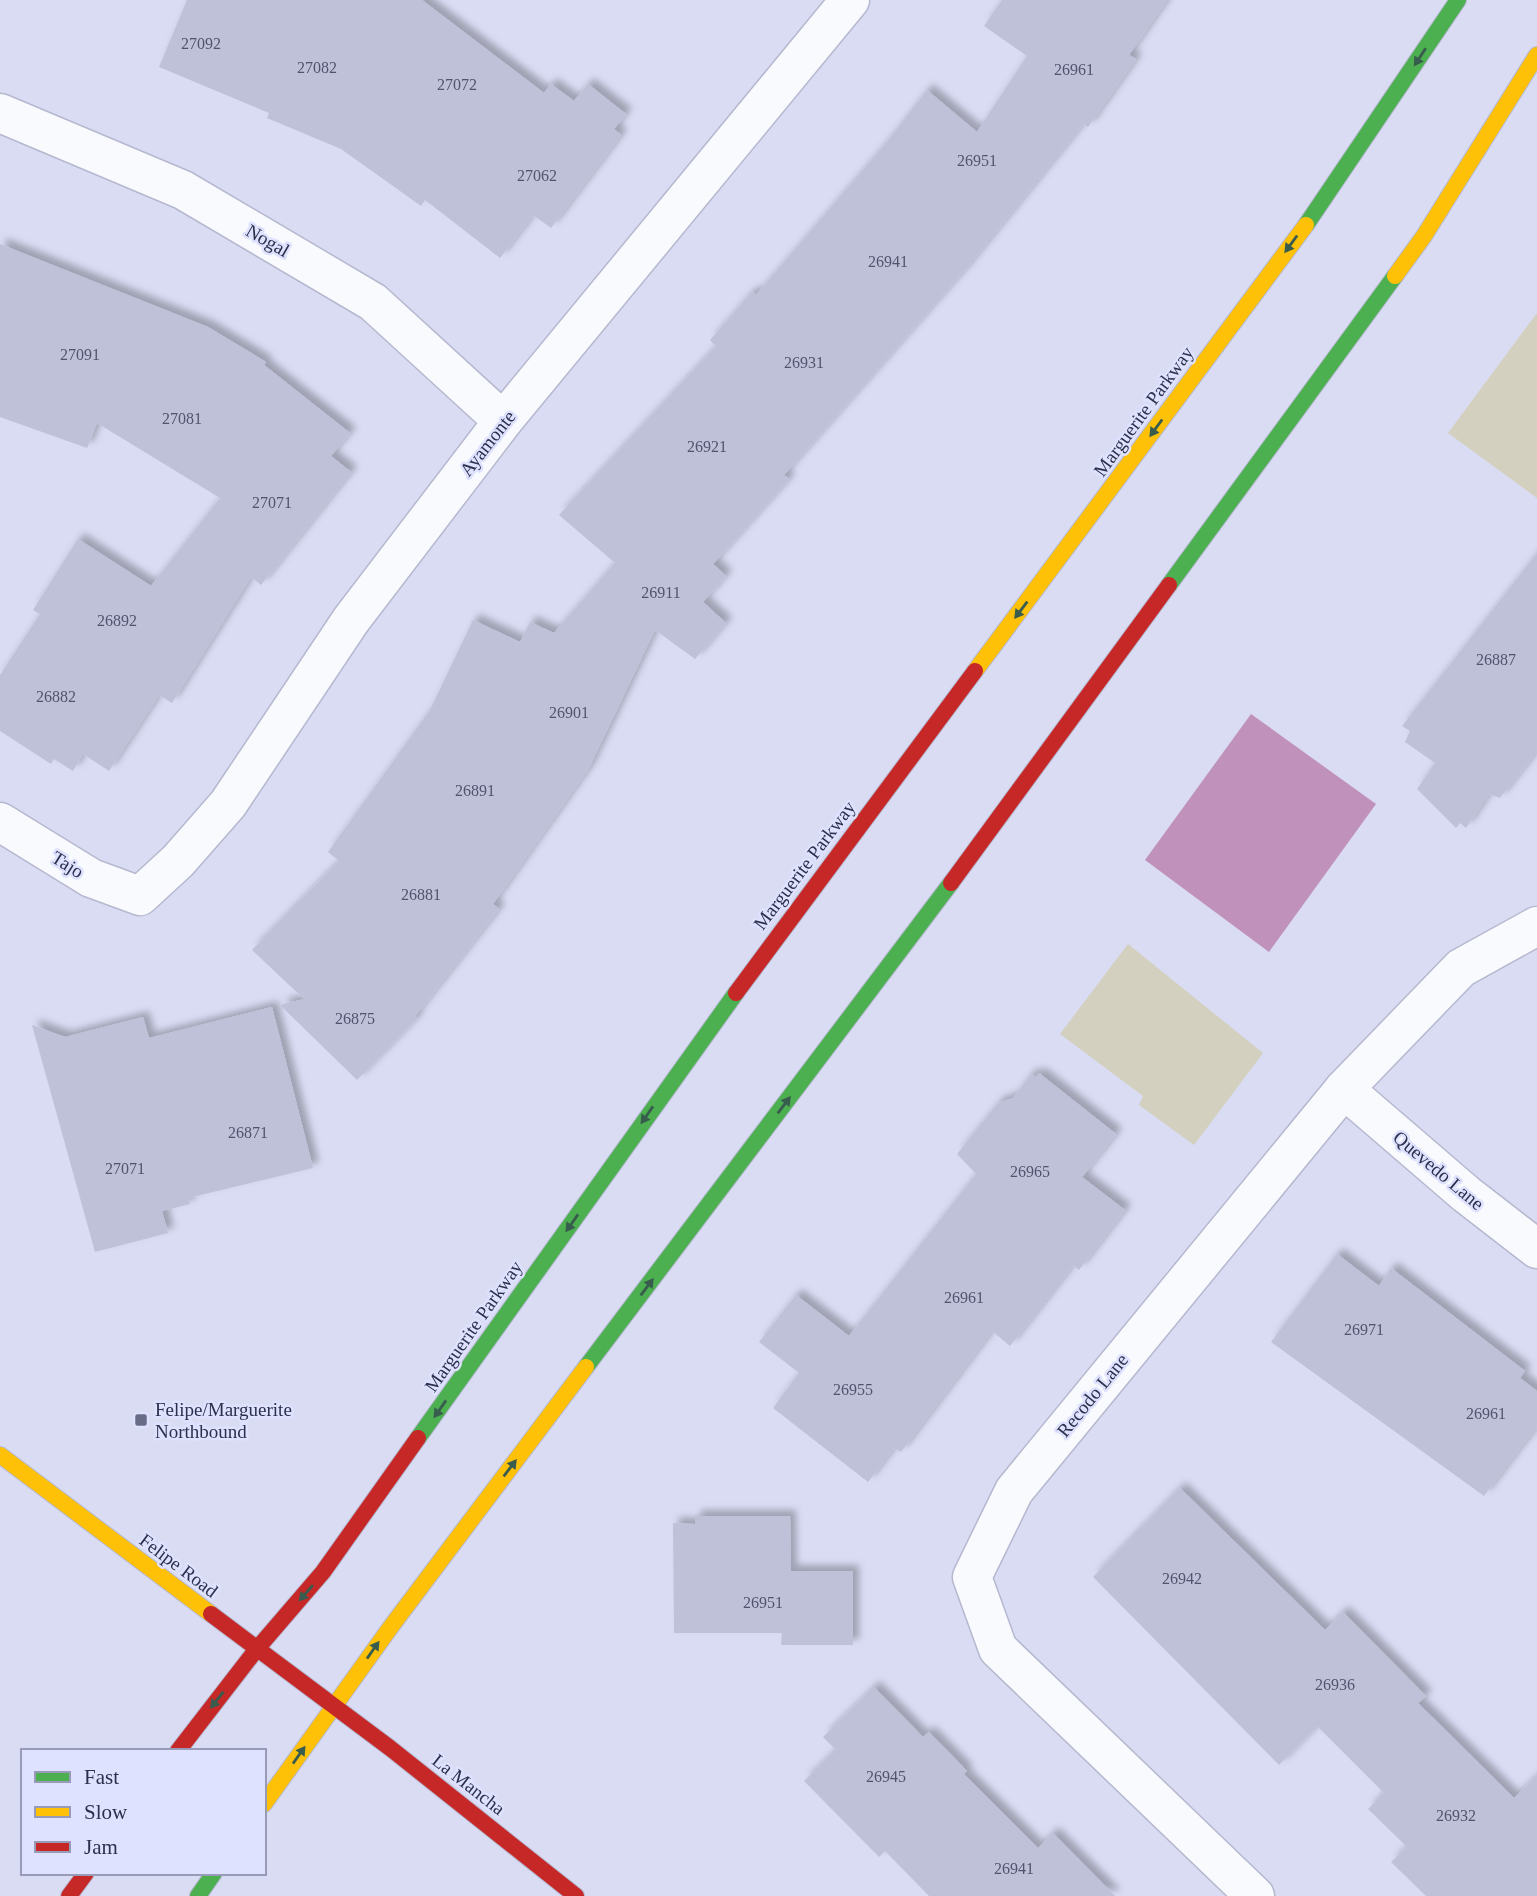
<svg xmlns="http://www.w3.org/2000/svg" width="1537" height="1896" font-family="'Times New Roman',serif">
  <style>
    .green { fill: #d4d0bf }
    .water { fill: #c091ba }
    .building { fill: #bfc1d9; filter: url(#shadow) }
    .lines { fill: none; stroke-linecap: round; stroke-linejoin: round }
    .street-casing { stroke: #b5b8cf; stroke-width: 41 }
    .fast-casing { stroke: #b5b8cf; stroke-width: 18 }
    .slow-casing { stroke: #b5b8cf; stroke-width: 18 }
    .jam-casing { stroke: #b5b8cf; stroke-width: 18 }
    .street { stroke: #f9fafd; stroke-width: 38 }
    .fast { stroke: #4caf50; stroke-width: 16 }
    .slow { stroke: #ffc107; stroke-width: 16 }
    .jam { stroke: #c62828; stroke-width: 16 }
    .oneway { fill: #385c4d }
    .poi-dot { fill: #696c86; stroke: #dee2ff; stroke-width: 2.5 }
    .labels { text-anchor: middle; stroke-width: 5; stroke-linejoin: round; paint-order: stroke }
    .number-label { font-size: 16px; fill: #52546e }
    .street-label { font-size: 19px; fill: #2d304b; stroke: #dee2ff }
    .poi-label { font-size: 19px; fill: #2d304b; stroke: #dee2ff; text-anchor: start }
  </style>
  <defs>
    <filter id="shadow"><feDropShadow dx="6" dy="-6" stdDeviation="3.5" flood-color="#0004"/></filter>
  </defs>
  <rect width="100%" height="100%" fill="#d9dcf3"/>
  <g class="green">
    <polygon points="1537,313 1537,498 1448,433"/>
    <polygon points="1128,944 1263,1053 1194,1145 1139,1105 1143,1096 1060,1034"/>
  </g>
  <polygon class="water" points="1251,714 1376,804 1269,952 1145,860"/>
  <g class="building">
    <polygon points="187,0 422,0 544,93 551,84 574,101 588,84 626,114 614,129 621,135 551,228 533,215 500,258 425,200 421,206 341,149 267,118 269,113 159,67"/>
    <polygon points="1002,0 1167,0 1129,55 1136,59 1088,127 1083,124 968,266 784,475 789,479 713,564 726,576 703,602 726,623 695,659 655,630 589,768 493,904 499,909 415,1016 417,1018 357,1080 280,1005 304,999 252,950 339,861 328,852 430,710 473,620 520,642 530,622 554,633 615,563 559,515 716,346 710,340 752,292 756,295 886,143 927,90 977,132 1027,56 984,26"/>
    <polygon points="0,244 208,327 266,362 264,365 350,433 331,456 351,472 261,585 251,577 172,703 159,695 109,771 83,754 73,771 54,759 51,764 0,731 0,675 40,614 33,610 78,539 151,586 220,498 97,423 87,448 0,417"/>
    <polygon points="1537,553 1537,751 1500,798 1489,794 1466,828 1460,823 1456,828 1417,789 1435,763 1405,742 1410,731 1402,726"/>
    <polygon points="272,1007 313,1168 188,1198 190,1204 162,1211 168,1233 95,1252 32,1025 65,1037 143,1017 149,1038"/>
    <polygon points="1039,1073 1116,1134 1082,1177 1125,1210 1079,1270 1073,1265 1010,1346 992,1331 901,1452 894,1448 868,1482 773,1408 799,1373 759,1342 796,1295 849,1336 976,1174 957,1154 998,1103 1013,1098 1031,1074 1036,1077"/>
    <polygon points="1337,1254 1379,1286 1391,1268 1525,1371 1520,1378 1537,1391 1537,1426 1484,1496 1271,1342"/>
    <polygon points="1180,1488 1325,1630 1343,1612 1426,1696 1418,1703 1514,1798 1537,1776 1537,1896 1426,1896 1391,1862 1407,1847 1368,1809 1384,1793 1317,1726 1279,1765 1093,1577"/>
    <polygon points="695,1516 790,1516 791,1571 853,1571 853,1645 781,1645 782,1633 674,1633 673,1523 695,1524"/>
    <polygon points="874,1687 923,1737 929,1732 967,1771 964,1774 1038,1848 1053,1833 1115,1896 929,1896 885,1851 879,1857 804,1781 836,1750 823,1737"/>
  </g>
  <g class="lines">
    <defs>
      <g id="street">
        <polyline points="0,113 183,190 373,302 503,421"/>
        <polyline points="0,822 91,878 140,896 178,861 228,804 351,620 503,421 850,0"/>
        <polyline points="1344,1089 1466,1194 1537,1249"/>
        <polyline points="1255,1896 998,1649 972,1577 1014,1491 1344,1089 1461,968 1537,926"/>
      </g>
      <g id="fast">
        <polyline points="1306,225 1458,0"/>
        <polyline points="1169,585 1395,276"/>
        <polyline points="586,1367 951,883"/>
        <polyline points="418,1438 736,993"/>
        <polyline points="198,1896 214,1873"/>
      </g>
      <g id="slow">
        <polyline points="1395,276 1424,236 1537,55"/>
        <polyline points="975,671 1306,225"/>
        <polyline points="0,1455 211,1614"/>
        <polyline points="264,1804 390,1628 586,1367"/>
      </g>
      <g id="jam">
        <polyline points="951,883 1169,585"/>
        <polyline points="736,993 975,671"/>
        <polyline points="211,1614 390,1748 576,1896"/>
        <polyline points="178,1751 256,1650 323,1572 418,1438"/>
        <polyline points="69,1896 86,1873"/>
      </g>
    </defs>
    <use href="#street" class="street-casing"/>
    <use href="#fast" class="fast-casing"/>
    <use href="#slow" class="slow-casing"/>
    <use href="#jam" class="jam-casing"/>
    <use href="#street" class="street"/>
    <use href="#fast" class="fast"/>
    <use href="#slow" class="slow"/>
    <use href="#jam" class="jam"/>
  </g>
  <defs><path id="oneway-solid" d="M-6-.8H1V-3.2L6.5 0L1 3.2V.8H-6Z" transform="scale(1.75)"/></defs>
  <g class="oneway">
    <use href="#oneway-solid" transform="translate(1420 57) rotate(123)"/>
    <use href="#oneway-solid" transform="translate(1291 244) rotate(126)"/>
    <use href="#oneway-solid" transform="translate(1156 428) rotate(126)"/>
    <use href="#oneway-solid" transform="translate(1021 610) rotate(127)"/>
    <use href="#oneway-solid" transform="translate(784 1105) rotate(-53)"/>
    <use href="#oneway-solid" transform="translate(647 1115) rotate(125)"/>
    <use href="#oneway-solid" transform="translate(572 1223) rotate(125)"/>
    <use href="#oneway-solid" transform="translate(647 1287) rotate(-53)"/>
    <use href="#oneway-solid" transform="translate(440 1409) rotate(125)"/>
    <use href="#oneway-solid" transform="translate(510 1468) rotate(-53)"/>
    <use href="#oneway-solid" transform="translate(306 1593) rotate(131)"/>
    <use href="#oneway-solid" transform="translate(373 1650) rotate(-55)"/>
    <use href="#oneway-solid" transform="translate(217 1700) rotate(128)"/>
    <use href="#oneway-solid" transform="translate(299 1755) rotate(-55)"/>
  </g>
  <rect class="poi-dot" x="134" y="1413" width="14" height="14" rx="3.5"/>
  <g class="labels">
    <g class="number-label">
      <text x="201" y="49">27092</text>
      <text x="317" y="73">27082</text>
      <text x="1074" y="75">26961</text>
      <text x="457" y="90">27072</text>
      <text x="977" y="166">26951</text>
      <text x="537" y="181">27062</text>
      <text x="888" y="267">26941</text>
      <text x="80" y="360">27091</text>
      <text x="804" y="368">26931</text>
      <text x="182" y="424">27081</text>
      <text x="707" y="452">26921</text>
      <text x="272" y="508">27071</text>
      <text x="661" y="598">26911</text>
      <text x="117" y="626">26892</text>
      <text x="1496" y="665">26887</text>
      <text x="56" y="702">26882</text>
      <text x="569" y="718">26901</text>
      <text x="475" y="796">26891</text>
      <text x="421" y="900">26881</text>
      <text x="355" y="1024">26875</text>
      <text x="248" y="1138">26871</text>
      <text x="125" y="1174">27071</text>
      <text x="1030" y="1177">26965</text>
      <text x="964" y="1303">26961</text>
      <text x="1364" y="1335">26971</text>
      <text x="853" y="1395">26955</text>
      <text x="1486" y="1419">26961</text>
      <text x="1182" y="1584">26942</text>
      <text x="763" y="1608">26951</text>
      <text x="1335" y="1690">26936</text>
      <text x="886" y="1782">26945</text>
      <text x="1456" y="1821">26932</text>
      <text x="1014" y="1874">26941</text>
    </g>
    <g class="street-label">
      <text transform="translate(268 240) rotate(30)" y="7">Nogal</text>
      <text transform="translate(1143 411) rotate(-54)" y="7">Marguerite Parkway</text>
      <text transform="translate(487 443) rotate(-52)" y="7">Ayamonte</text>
      <text transform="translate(68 864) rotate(32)" y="7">Tajo</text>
      <text transform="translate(804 865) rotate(-53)" y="7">Marguerite Parkway</text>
      <text transform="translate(1439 1170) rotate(40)" y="7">Quevedo Lane</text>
      <text transform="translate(473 1326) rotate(-55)" y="7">Marguerite Parkway</text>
      <text transform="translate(1092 1395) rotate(-51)" y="7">Recodo Lane</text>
      <text transform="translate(179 1565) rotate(37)" y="7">Felipe Road</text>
      <text transform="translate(469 1784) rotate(38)" y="7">La Mancha</text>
    </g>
    <g class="poi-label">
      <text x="155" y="1416">Felipe/Marguerite<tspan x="155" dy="22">Northbound</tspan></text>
    </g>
  </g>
  <rect x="21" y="1749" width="245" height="126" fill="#dee2ff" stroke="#979bb7" stroke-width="2"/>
  <rect x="35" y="1772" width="35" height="10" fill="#4caf50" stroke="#979bb7" stroke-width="2"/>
  <text x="84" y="1784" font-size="21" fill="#2d304b">Fast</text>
  <rect x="35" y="1807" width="35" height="10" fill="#ffc107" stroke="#979bb7" stroke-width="2"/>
  <text x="84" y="1819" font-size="21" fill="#2d304b">Slow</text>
  <rect x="35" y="1842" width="35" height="10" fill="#c62828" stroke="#979bb7" stroke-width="2"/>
  <text x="84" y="1854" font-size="21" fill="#2d304b">Jam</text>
</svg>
